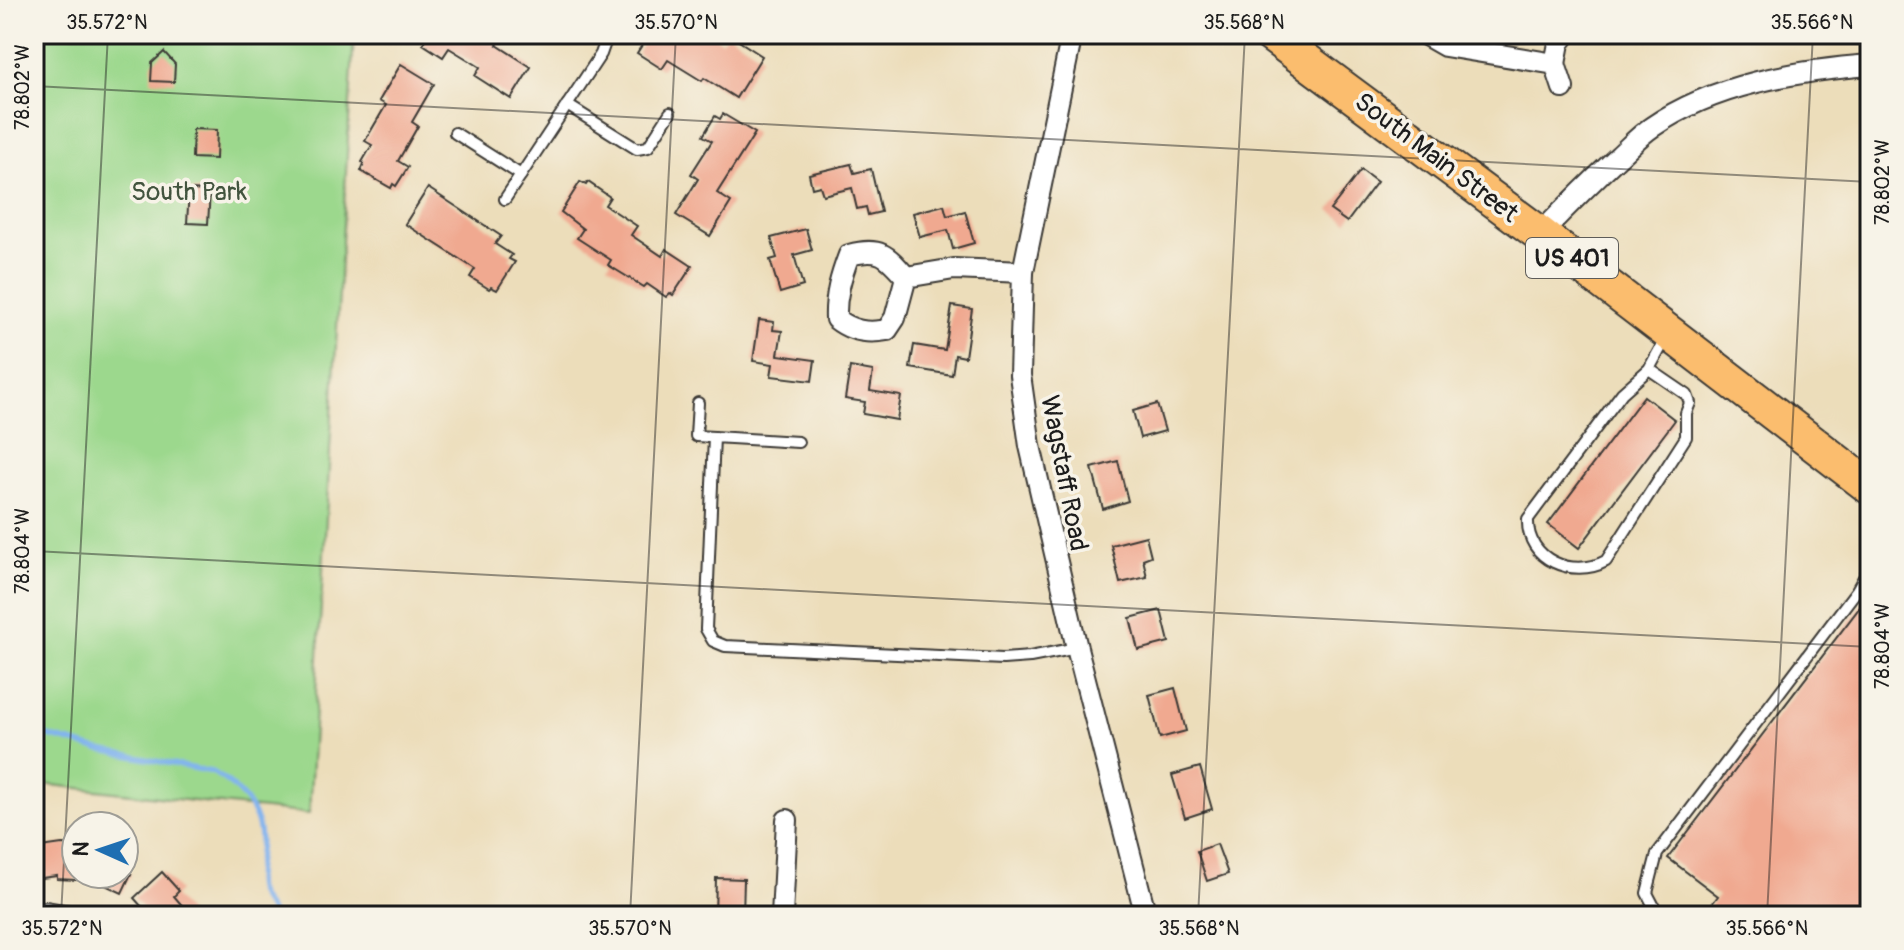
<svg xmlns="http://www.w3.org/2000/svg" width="1904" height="950" font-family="Pangolin,sans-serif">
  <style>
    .green { fill: #9cd88d; stroke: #5c7a54; stroke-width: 2 }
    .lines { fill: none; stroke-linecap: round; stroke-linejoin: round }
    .stream { stroke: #82b4ee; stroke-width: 5 }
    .building { fill: #f0a990 }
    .service-casing { stroke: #3b3934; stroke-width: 14 }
    .minor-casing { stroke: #3b3934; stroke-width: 24 }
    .trunk-casing { stroke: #3b3934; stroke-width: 38 }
    .service { stroke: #fff; stroke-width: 10 }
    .minor { stroke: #fff; stroke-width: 20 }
    .trunk { stroke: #fbbd6e; stroke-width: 34 }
    .ticks { fill: none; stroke: #1c1c1c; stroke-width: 2; stroke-opacity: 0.45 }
    .labels { text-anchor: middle; stroke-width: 7; stroke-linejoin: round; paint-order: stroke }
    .shield { fill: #f7f3e8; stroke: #5e5c59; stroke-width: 2 }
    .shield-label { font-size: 24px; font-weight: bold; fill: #1c1c1c }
    .street-label { font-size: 26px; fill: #1c1c1c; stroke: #f7f3e8 }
    .park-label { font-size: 26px; fill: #42543e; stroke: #f7f3e8 }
    .neatline { fill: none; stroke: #1c1c1c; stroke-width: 3 }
    .ticks-label { font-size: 20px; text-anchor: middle; fill: #1c1c1c }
  </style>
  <rect width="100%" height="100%" fill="#f7f3e8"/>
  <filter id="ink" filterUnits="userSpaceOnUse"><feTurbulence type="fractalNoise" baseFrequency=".0125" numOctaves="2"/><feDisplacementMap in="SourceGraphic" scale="16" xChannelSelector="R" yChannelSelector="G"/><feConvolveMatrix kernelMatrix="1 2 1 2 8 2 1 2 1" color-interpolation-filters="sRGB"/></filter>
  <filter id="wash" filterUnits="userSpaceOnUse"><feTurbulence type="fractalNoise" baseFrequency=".006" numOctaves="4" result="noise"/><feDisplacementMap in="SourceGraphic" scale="32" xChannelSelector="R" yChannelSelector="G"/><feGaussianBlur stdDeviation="1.8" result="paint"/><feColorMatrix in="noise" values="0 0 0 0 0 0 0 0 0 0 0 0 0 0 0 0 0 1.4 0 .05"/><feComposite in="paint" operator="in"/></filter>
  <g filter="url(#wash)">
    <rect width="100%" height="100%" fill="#ecddba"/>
    <polygon class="green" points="34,34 354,34 309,814 34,783"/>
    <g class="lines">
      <path class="stream" d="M34,732L96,749L212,772C242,789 265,816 259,852C258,865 254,876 257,889C259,898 268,908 273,916"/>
    </g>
    <g id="blocks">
      <g class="building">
        <polygon points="427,34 504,34 497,45 531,67 511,99 475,76 480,67 449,48 443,57 423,44"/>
        <polygon points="649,34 710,34 721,41 728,34 762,56 736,98 704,78 702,81 668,60 662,69 637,53"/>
        <polygon points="164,52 175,64 174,82 151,81 152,63"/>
        <polygon points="401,64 434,84 412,122 418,126 398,161 408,167 396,186 393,184 391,188 361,171 364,164 362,162 372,145 365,141 386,105 379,101"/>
        <polygon points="723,114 755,133 717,193 731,202 710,236 676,215 698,179 691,174 712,141 703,136 715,116 720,119"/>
        <polygon points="193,129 217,130 216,159 192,158"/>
        <polygon points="851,164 854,173 871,169 881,212 868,215 866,207 857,209 852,188 823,195 820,186 812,188 809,174"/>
        <polygon points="1361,170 1377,182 1347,222 1330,210"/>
        <polygon points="580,182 586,185 588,182 610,197 605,205 637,226 631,235 662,256 666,249 692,266 673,295 670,293 666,297 647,284 644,287 608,265 611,260 577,238 583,229 561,212"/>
        <polygon points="428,188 501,236 495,244 512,255 509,259 515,262 497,290 491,287 489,289 470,277 475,269 405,224"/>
        <polygon points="189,190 210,191 208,224 187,223"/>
        <polygon points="944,205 947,216 965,211 974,243 953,249 948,230 920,237 913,213"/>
        <polygon points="806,229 812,250 794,255 803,286 780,293 770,260 777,258 771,238"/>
        <polygon points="952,306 972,309 965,357 955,355 952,375 910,368 914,345 945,350"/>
        <polygon points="759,320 774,322 773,330 782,331 778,355 815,360 812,381 771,376 773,364 753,361"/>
        <polygon points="850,367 873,371 870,391 901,396 897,420 863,414 865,402 845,399"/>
        <polygon points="1644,396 1675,420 1579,548 1548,524"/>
        <polygon points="1157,404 1165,431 1140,438 1133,411"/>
        <polygon points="1118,461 1128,501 1103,509 1092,468"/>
        <polygon points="1146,536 1151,556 1143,559 1147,577 1120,583 1111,545"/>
        <polygon points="1870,594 1870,916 1717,916 1708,909 1718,896 1668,858"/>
        <polygon points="1161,610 1169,642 1138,650 1130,618"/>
        <polygon points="1175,688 1186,731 1160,738 1149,695"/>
        <polygon points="1200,767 1212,809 1185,818 1172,775"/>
        <polygon points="62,844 76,845 76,880 57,879 57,876 34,879 34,848"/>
        <polygon points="1217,844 1228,874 1207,881 1197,851"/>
        <polygon points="162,872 179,891 174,896 191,916 150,916 134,898"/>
        <polygon points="82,874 131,874 122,893"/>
        <polygon points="716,878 744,879 743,916 715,916"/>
      </g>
    </g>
  </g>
  <g filter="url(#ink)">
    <use href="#blocks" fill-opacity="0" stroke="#3b3934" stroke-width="2"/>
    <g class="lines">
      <defs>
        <g id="service">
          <polyline points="567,105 637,149 648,147 670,113"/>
          <polyline points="455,133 521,175"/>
          <polyline points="505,199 601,54 608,34"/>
          <path d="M1649,369L1687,395L1690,403L1686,413V437L1606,561C1573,579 1526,560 1528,519L1622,393L1649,369L1666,338"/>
          <polyline points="698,403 696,436 714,437"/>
          <polyline points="798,442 714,437 706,629 713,641 725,646 1003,659 1030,657 1077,648"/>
          <polyline points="1659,916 1647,893 1657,854 1857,590 1870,567"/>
        </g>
        <g id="minor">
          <polyline points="1072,34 1023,272 1020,375 1030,446 1077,648 1146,916"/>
          <polyline points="1424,34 1445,46 1555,64 1563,88"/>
          <polyline points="1555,64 1559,43 1566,34"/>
          <path d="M1540,234C1566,207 1592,181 1619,156C1630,146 1640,135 1652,127C1714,84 1796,71 1870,65"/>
          <path d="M906,277L895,318L887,330C867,334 851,331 836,319C835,296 841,276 849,255C880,247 886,254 906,277L954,269L1023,272"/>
          <polyline points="34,914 46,912 70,916"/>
          <polyline points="782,916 787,820"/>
        </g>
        <polyline id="trunk" points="1270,34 1540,234 1870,487"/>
      </defs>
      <use href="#service" class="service-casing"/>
      <use href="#minor" class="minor-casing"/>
      <use href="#trunk" class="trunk-casing"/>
      <use href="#service" class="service"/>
      <use href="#minor" class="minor"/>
      <use href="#trunk" class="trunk"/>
    </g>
  </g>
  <path class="ticks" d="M34,86L1870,182M34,551L1870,647M61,916L108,34M630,916L676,34M1198,916L1245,34M1767,916L1813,34"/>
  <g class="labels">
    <rect class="shield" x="1526" y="238" width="92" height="40" rx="6"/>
    <g class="shield-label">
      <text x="1572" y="266">US 401</text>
    </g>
    <g class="street-label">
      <text transform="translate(1437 157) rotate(37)" y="9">South Main Street</text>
      <text transform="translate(1065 473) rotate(79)" y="9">Wagstaff Road</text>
    </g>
    <g class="park-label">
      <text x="189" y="200">South Park</text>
    </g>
  </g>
  <rect width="1904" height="950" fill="none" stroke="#f7f3e8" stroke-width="88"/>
  <g transform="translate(100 850) rotate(273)"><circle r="38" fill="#f7f3e8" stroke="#9f9d96" stroke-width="2"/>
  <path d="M0-6L14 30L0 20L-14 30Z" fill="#1f6fb2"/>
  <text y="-12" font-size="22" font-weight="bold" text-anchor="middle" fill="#1c1c1c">N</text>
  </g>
  <rect x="44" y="44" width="1816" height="862" class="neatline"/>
  <g class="ticks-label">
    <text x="107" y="29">35.572°N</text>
    <text x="676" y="29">35.570°N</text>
    <text x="1244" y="29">35.568°N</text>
    <text x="1812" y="29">35.566°N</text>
    <text transform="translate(22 87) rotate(-90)" y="7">78.802°W</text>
    <text transform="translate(1882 182) rotate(-90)" y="7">78.802°W</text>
    <text transform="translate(22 551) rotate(-90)" y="7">78.804°W</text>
    <text transform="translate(1882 646) rotate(-90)" y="7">78.804°W</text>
    <text x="62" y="935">35.572°N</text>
    <text x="630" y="935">35.570°N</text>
    <text x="1199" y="935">35.568°N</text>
    <text x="1767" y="935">35.566°N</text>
  </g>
</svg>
